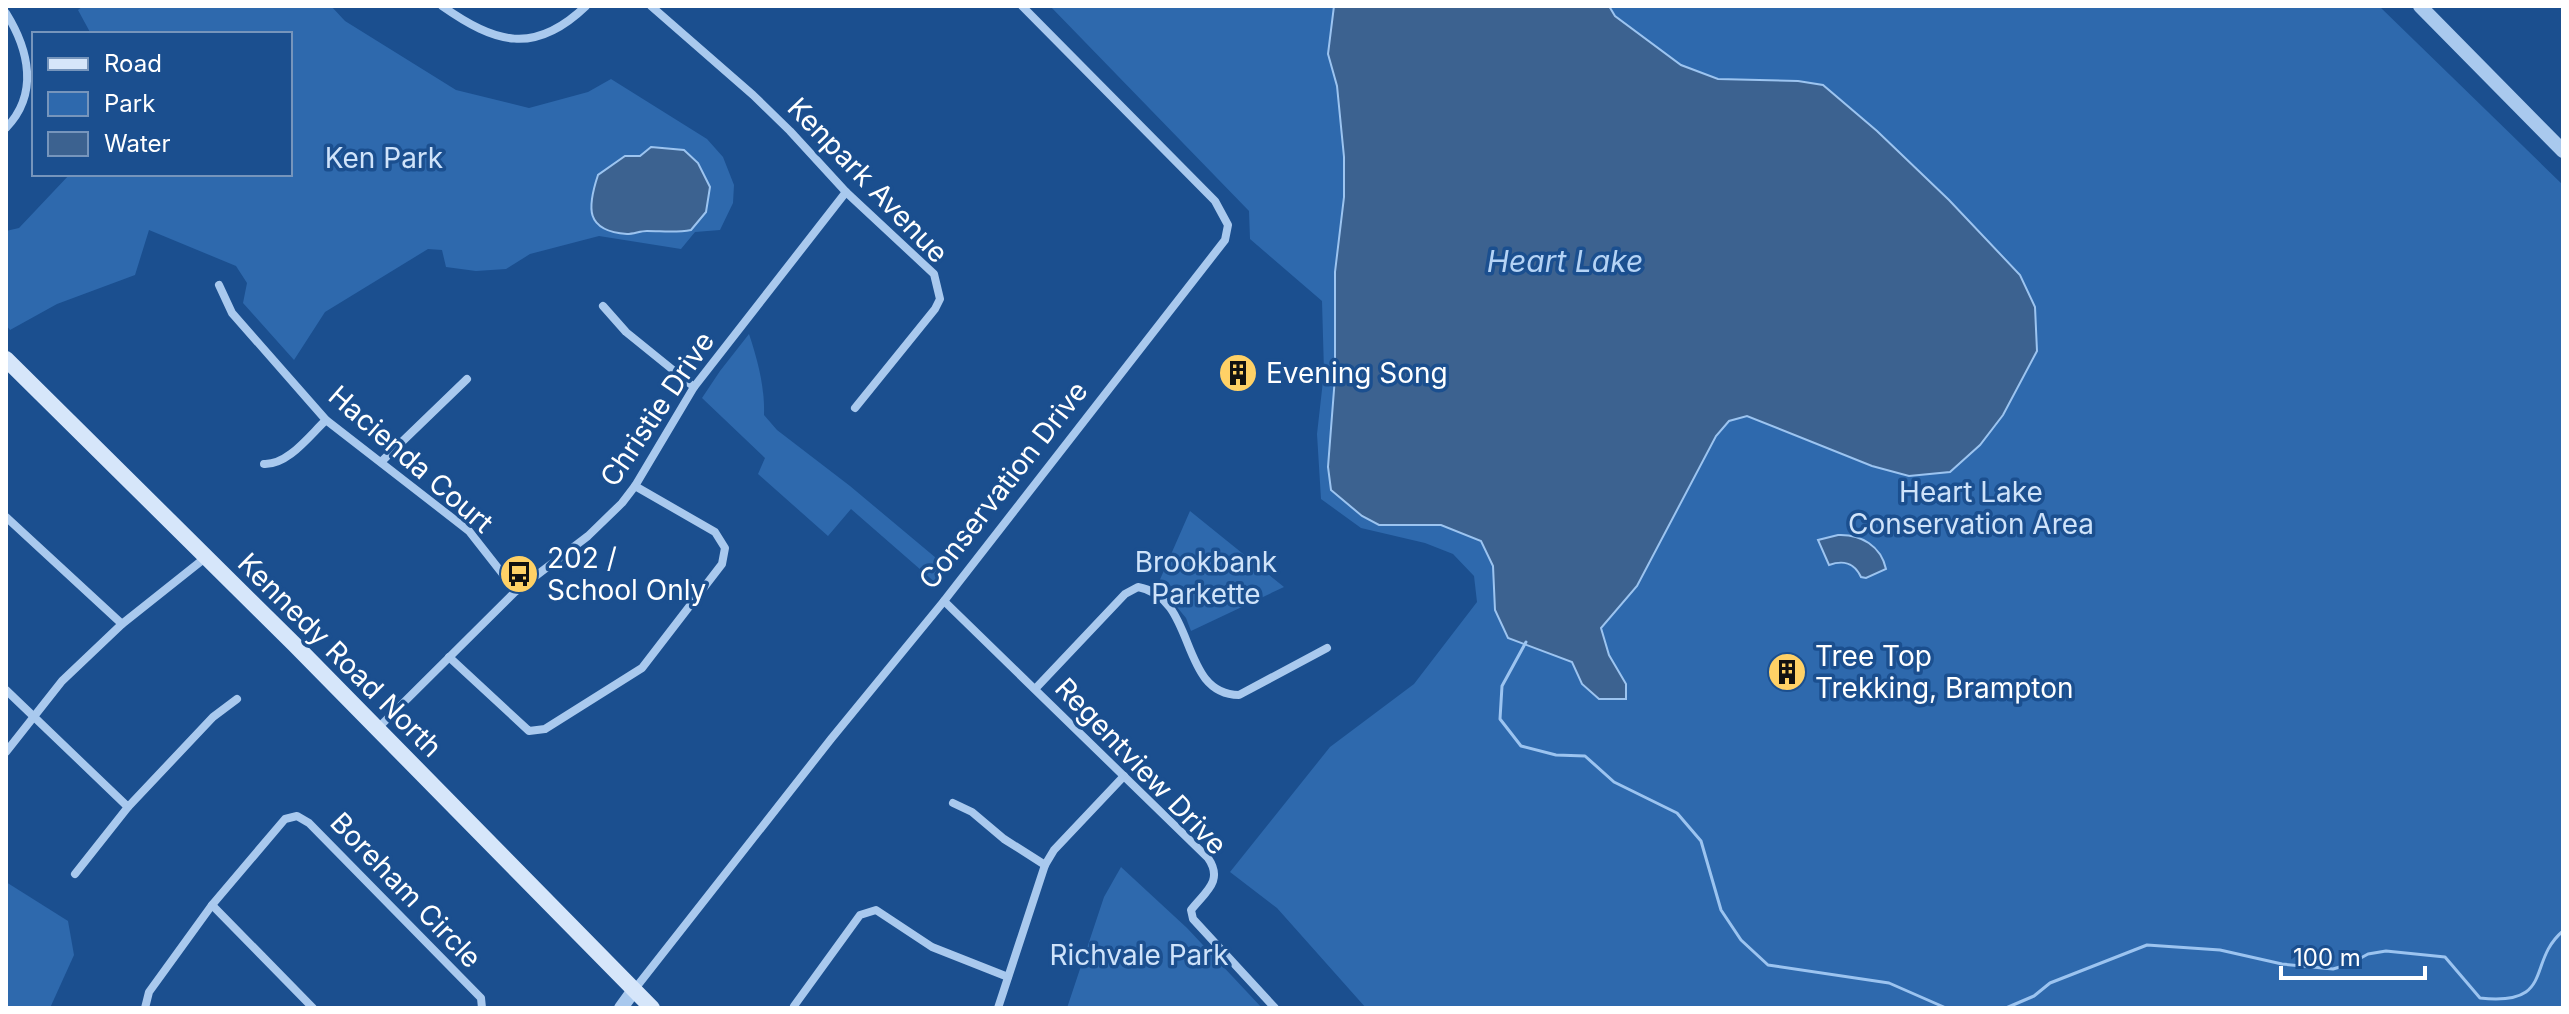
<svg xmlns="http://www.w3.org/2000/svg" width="2569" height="1014" font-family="Inter,sans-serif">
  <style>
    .green { fill: #2e69ad }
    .water { fill: #3c6290; stroke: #9cc4f0; stroke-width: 2 }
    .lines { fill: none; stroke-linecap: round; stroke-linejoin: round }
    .stream { stroke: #9cc4f0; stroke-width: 3 }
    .minor { stroke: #a9c9ee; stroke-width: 8 }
    .tertiary { stroke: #a9c9ee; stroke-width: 14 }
    .secondary { stroke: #d6e6fa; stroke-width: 16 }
    .labels { text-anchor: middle; stroke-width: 7; stroke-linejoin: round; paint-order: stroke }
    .park-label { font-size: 28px; fill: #cfe3fa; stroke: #1b4f8f }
    .street-label { font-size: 28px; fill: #fff; stroke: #1b4f8f }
    .poi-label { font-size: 28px; fill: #fff; stroke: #1b4f8f; text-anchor: start }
    .water-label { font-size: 30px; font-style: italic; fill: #b5d3f5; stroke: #1b4f8f }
  </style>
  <rect width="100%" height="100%" fill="#1b4f8f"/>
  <g class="green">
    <polygon points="83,6 331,6 345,21 456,90 529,108 588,92 611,79 707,139 723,157 734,185 733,203 720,230 695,232 681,249 599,236 530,254 506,269 476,271 446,267 442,250 428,249 325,312 294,360 243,303 247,283 236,266 149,230 135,275 57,304 10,330 6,325 6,231 19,228 70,174 290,174 290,34 91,34 78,10"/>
    <polygon points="1050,6 2379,6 2563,185 2563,1008 1366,1008 1277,908 1230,872 1330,747 1414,684 1477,602 1474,576 1453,554 1425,543 1361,528 1321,499 1317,434 1324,372 1322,301 1250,239 1249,211"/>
    <path d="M749,334C758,361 765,388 764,415L777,430L850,486L948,568L937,584L851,509L828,536L758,474L765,458L702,398L720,371Z"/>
    <polygon points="1190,511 1284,587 1191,631 1186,618 1158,584"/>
    <polygon points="1121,867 1187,928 1262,1008 1067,1008 1104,897"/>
    <polygon points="6,882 68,921 74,955 50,1008 6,1008"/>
  </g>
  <g class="water">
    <polygon points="1334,6 1609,6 1615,16 1681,65 1718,79 1798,81 1823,85 1877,131 1949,200 2020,275 2035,307 2037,351 2003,415 1980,445 1950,472 1909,476 1872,466 1747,416 1729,421 1716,436 1637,586 1601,628 1609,655 1626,684 1626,699 1599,699 1582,684 1572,662 1508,638 1495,610 1493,566 1481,541 1441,525 1379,525 1362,516 1331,490 1328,467 1335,377 1335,272 1344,197 1344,157 1337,86 1328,54"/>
    <path d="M651,147L684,150L698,163L710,187L706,212L691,230C676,233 662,231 647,231C640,231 634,234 627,234C585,231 587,208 598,175L625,156H640Z"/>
    <path d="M1838,535C1861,534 1881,546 1886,569L1866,578L1861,577C1854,562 1843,560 1829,565L1818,540Z"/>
  </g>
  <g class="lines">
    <g class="stream">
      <polyline points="1526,642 1502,686 1500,719 1521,746 1556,755 1585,756 1614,782 1677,813 1701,841 1721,910 1741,940 1768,965 1889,983 1946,1008"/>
      <path d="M2006,1008L2034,996L2050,983L2147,945L2220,950L2282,964L2333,969L2350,964L2368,954L2386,951L2445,957L2480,998C2556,1006 2526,962 2563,931"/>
    </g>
    <g class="minor">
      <path d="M442,6C495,43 534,56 586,6"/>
      <polyline points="651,6 753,95 790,131 846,192 934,274 940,299 935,309 855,408"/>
      <path d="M6,13C29,50 39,94 6,128"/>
      <polyline points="219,285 232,313 326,420 469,531 516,591"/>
      <polyline points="603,306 626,332 694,387"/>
      <polyline points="381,462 467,379"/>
      <path d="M264,464C288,465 309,436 326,420"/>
      <polyline points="6,517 122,624"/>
      <path d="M944,601L1208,858C1224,881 1205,892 1191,910L1193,919L1275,1008"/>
      <polyline points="449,657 529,731 545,729 642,668 722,564 725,548 715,532 635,486"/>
      <path d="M1036,688L1125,594L1138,587C1198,598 1178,694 1239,695L1327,648"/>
      <polyline points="6,690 128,807 213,717 237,699"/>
      <polyline points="377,729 516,591 588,536 622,503 635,486 694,387 846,192"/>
      <polyline points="6,752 62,681 122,624 205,558"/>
      <polyline points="953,803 972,812 1004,839 1045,865"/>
      <polyline points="75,874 128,807"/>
      <polyline points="212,905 313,1008"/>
      <polyline points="634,990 831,739 944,601 1225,240 1228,225 1215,201 1022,6"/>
      <polyline points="794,1006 860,915 876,910 932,947 1008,977"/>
      <polyline points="145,1008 149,992 212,905 285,819 297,816 309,823 481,998 482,1008"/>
      <polyline points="998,1008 1045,865 1054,850 1124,776"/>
    </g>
    <g class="tertiary">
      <polyline points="2420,6 2563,151"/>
      <polyline points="621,1008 634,990"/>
    </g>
    <polyline class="secondary" points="6,359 294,644 652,1008"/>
  </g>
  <defs>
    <symbol id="building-disc" viewBox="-11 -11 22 22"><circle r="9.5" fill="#ffd166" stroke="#1b4f8f"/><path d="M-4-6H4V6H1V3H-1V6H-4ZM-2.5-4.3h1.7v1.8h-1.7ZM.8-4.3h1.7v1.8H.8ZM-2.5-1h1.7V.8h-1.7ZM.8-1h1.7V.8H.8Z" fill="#111"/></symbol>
    <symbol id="bus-disc" viewBox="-11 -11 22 22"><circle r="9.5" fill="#ffd166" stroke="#1b4f8f"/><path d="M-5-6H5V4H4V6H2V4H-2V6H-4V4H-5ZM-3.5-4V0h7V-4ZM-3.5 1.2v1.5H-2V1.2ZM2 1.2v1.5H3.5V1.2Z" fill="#111"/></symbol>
  </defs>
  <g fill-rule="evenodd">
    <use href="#building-disc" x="1216" y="351" width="44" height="44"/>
    <use href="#bus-disc" x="497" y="552" width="44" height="44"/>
    <use href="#building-disc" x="1765" y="650" width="44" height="44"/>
  </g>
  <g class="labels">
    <g class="park-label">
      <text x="384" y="168">Ken Park</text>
      <text x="1971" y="502">Heart Lake<tspan x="1971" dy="32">Conservation Area</tspan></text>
      <text x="1206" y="572">Brookbank<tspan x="1206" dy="32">Parkette</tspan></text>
      <text x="1139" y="965">Richvale Park</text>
    </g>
    <g class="street-label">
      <text transform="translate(868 180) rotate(46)" y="10">Kenpark Avenue</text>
      <text transform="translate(657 409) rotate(-56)" y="10">Christie Drive</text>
      <text transform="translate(411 459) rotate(41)" y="10">Hacienda Court</text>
      <text transform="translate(1003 485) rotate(-52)" y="10">Conservation Drive</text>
      <text transform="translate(340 655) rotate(45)" y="10">Kennedy Road North</text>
      <text transform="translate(1141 766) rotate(46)" y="10">Regentview Drive</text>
      <text transform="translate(406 890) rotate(46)" y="10">Boreham Circle</text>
    </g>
    <g class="poi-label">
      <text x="1266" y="383">Evening Song</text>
      <text x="547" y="568">202 /<tspan x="547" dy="32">School Only</tspan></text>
      <text x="1815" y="666">Tree Top<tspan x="1815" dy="32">Trekking, Brampton</tspan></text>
    </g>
    <g class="water-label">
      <text x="1565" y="272">Heart Lake</text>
    </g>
  </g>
  <rect width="2569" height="1014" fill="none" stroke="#ffffff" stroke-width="16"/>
  <rect x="32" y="32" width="260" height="144" fill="#1b4f8f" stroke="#7695bc" stroke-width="2"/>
  <rect x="48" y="58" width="40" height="12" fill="#d6e6fa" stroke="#7695bc" stroke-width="2"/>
  <text x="104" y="72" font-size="24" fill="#ffffff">Road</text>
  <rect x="48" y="92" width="40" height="24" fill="#2e69ad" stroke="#7695bc" stroke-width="2"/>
  <text x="104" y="112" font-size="24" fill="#ffffff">Park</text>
  <rect x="48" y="132" width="40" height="24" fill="#3c6290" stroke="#7695bc" stroke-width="2"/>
  <text x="104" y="152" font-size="24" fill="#ffffff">Water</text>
  <path d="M2281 966v12h144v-12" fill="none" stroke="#ffffff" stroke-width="4"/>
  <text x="2293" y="966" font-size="24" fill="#ffffff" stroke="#1b4f8f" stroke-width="6" paint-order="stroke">100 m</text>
</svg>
